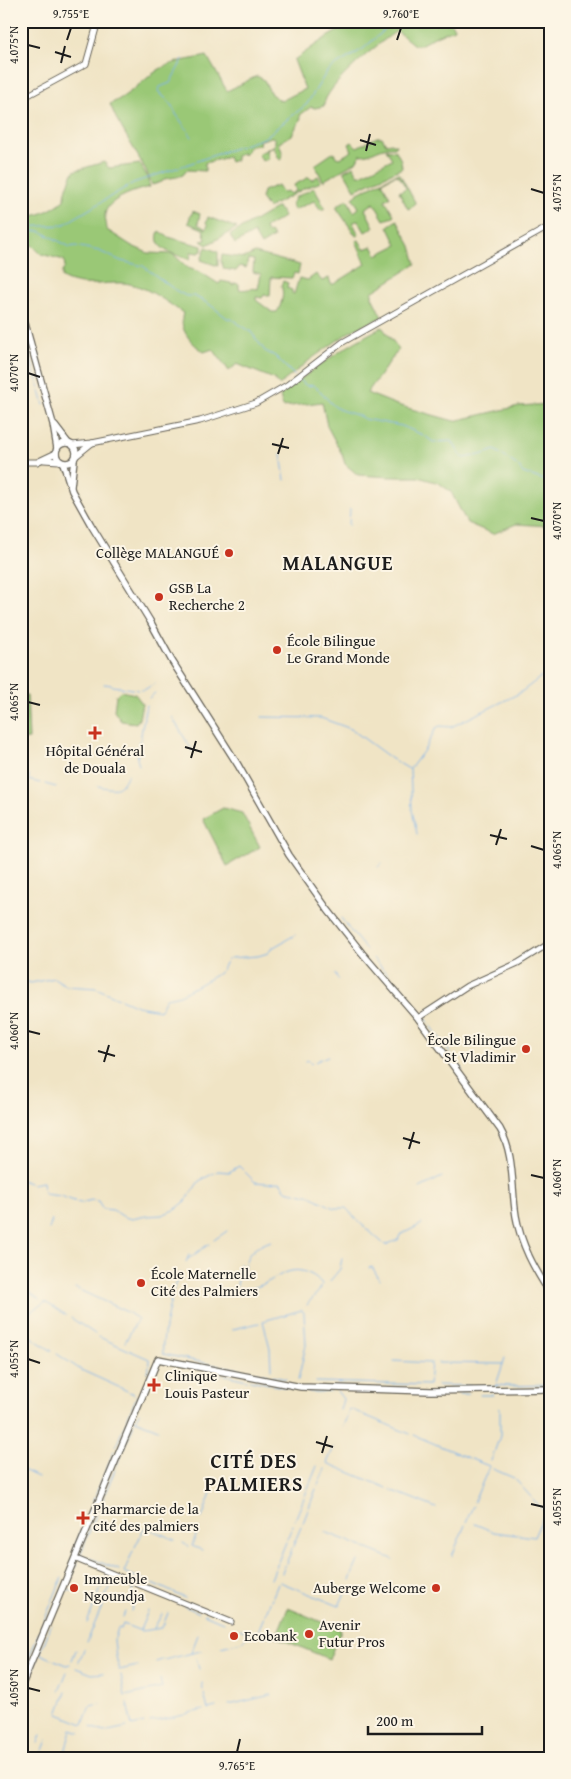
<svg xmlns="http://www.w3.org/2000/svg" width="571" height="1779" font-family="'Gentium Book Plus',serif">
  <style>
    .green { fill: #9ac876; stroke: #5b7249 }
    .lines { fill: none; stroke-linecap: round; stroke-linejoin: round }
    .stream { stroke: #7bb2ea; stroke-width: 1 }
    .secondary-casing { stroke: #666257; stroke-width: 7 }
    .primary-casing { stroke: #666257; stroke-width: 8 }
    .secondary { stroke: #fff; stroke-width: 5 }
    .primary { stroke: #fff; stroke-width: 5.5 }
    .ticks { fill: none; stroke: #1c1c1c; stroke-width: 2 }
    .poi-dot { fill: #c8321e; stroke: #fcf5e5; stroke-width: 2 }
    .labels { text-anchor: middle; stroke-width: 4; stroke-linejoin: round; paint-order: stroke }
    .poi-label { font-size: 15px; fill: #1c1c1c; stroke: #fcf5e5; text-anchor: start }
    .district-label { font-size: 20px; font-weight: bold; letter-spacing: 1px; fill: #1c1c1c; stroke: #fcf5e5 }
    .neatline { fill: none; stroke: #1c1c1c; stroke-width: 2 }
    .ticks-label { font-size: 12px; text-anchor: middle; fill: #1c1c1c }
  </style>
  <rect width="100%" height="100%" fill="#fcf5e5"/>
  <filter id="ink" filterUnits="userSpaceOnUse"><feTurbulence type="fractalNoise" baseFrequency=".02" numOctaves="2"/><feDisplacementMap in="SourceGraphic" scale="10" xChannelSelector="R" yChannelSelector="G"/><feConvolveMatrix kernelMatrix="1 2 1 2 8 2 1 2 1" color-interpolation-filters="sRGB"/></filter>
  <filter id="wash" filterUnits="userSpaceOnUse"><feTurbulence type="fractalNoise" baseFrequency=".0096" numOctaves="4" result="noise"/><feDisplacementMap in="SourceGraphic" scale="20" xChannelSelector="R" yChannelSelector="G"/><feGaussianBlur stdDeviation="1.12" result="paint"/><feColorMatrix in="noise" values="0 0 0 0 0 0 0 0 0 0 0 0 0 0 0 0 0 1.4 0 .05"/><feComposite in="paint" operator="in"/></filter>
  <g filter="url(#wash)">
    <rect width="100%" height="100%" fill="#f0e4c5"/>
    <g class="green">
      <path d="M385,21H449L455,29L438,35L420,45H414L397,31C381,41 323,88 324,106L315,108L311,107L300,115L301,118L292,135L279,143L283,154L281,160L279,159L274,147L267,150L269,159L262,161L258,154L275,145V138L271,137L259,141L260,145L250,146L244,155L242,153L236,156V160L230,162L228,157L205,163V171L187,170L183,175L177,177L164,179L162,182L152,185L146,170L116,118L110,104C128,96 142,81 158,70C174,60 191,60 207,56L227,91L257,76L264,80L271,94L281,101L305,89L294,60C312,48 329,33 349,26C360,23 372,26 385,21Z"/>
      <path d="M377,137H382L386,144L391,143L396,145L395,147C378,146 374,155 360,155L356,162L323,181L315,165L334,152L336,157L340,158L352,151L349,144L352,142L357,147Z"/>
      <polygon points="386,149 396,151 401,160 402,168 355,190 344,171 354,166 358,175 361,175 392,159"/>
      <path d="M104,162L109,168L140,164L146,174L150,187C137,190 106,199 105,215C105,219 107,226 107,230L132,246L148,253L173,254L188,268L200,272L219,284L221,281L231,283L232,285H234V283L239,284V289C246,291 251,287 258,289L261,274L253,272L254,260L248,259L246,268L240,266L236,271L224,269L221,261L222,255L244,258L255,253L300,265L298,274L294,273L292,278L271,277L270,296L264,295L262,298L256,297V300L272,312H277C281,306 285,293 281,286L283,281L288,283L287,288L292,290V293L294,294L299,278L308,280L316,274L322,281L329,278L331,284H334L366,264L356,241L359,240L364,249L372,246L377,255L397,245L388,226L397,220L411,246L416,264L372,292V297L382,317L351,331L311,359L279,385L274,379L237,364L229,371L213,349L204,352C191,343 178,329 183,313C165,301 146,285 123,283C102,282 81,289 62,278V272L65,267L64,260L41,254L32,245H21V218C38,216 51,211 64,200L67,187L74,171Z"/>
      <polygon points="396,174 400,174 415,202 414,206 408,209 399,192 406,188 399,176 395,175 382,182 390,197 385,200 394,215 390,218 384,220 374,203 365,209 374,227 365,232 358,220 353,223 359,235 356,236 336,207 347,199 354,212 359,208 353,198 357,195 358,193"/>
      <polygon points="318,176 321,182 305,188 268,208 261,198 263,191 278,185 283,193 287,191 290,194 296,191 294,185 309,177 312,180"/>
      <polygon points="314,188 325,208 321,210 314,201 294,210 291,203 295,200 294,198"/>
      <polygon points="278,207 284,217 265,228 267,233 270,232 274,237 261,245 254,233 235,244 230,235"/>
      <polygon points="193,211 200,214 198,224 206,229 208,225 206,223 208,217 237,228 207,245 201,241 206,240 203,229 188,223 191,214 192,214"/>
      <path d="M159,231L168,237L202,246V251L198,253L191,252L190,260C177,254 151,251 159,231Z"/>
      <polygon points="206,247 218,252 218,266 201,260"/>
      <path d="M382,327L399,349L367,393L397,405L454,421L519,406L550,404V526L516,524L493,534L467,523L451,492L439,483L418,477H390L358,475L345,464L342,454L327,426L322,402L283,407L280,396C312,369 345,346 382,327Z"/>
      <polygon points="121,691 135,694 142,703 139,719 136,723 121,721 114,711 116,695"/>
      <polygon points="21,695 27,695 29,739 21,740"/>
      <polygon points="223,808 242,813 260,847 227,866 203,819"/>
      <polygon points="288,1608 341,1630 329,1659 276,1637"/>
    </g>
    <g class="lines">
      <g class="stream">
        <polyline points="183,59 170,83 160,87 158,91 171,104 176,114 192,137"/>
        <polyline points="21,227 63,225 133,183 264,138 307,104 326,73 333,67 363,49 395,21"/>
        <polyline points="21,231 40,231 70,247 76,246 99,251 121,261 143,266 175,290 186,296 194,296 209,304 227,318 233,320 251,332 265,351 275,356 295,376"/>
        <polyline points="21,333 27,345 35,375"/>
        <polyline points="39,354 40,365"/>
        <polyline points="36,377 44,405"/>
        <path d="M298,379L307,386L313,385C321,390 326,399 334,406C342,413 355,412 364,419L402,426L425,436L433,442L452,441L461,456L464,458L480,455L495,450L518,466L523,473L550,482"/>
        <polyline points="50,402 53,413"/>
        <polyline points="281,454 285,480"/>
        <polyline points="349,525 350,509"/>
        <polyline points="104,684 112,685"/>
        <polyline points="113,686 138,690"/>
        <polyline points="141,690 144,690 154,684"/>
        <polyline points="149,698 155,693"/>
        <polyline points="172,717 193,752"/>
        <polyline points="262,717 321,718 351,729 392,759 409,769"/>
        <polyline points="139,765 137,759 146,705"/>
        <polyline points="29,776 28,780 40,783"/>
        <polyline points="45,784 56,787"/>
        <path d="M98,786C117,790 120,791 128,774"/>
        <polyline points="417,834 412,810 410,769 425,749 436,728 440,726 451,727 520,693 550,670"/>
        <polyline points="378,867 382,863"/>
        <polyline points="341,918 349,929"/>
        <polyline points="350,930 363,946"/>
        <polyline points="363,947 366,950"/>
        <polyline points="373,958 389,976"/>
        <polyline points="335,974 338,979"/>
        <polyline points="392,979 395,983"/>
        <polyline points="21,980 31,983 54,978 67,986 96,988 137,1006 160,1010 166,998 180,995 216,975 222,970 225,963 230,958 258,956 268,953 272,948 295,935"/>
        <polyline points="396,984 399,987"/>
        <polyline points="425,1017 462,1070"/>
        <polyline points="323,1058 328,1056"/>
        <polyline points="306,1061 309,1060 311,1064 312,1063"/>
        <polyline points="315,1062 321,1059"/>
        <polyline points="21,1180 32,1184 43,1182 44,1194 60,1196 80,1203 92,1200 98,1201 103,1209 113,1210 124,1217 132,1219 146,1216 162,1215 176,1209 186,1201 199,1181 218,1171 229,1172 239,1166 255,1182 267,1183 280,1182 286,1190 311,1196 334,1208 346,1208 360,1223 385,1245 398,1240 400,1235 422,1224"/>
        <polyline points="420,1188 442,1177"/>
        <polyline points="49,1229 52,1220"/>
        <polyline points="214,1240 227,1231"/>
        <polyline points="188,1259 209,1244"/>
        <polyline points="186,1262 189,1255"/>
        <polyline points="240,1264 240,1268"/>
        <polyline points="369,1268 372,1267 380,1280"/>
        <path d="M243,1271C247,1252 253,1248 271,1241"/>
        <path d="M180,1272C179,1278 176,1282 174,1287C170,1302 161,1340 163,1354L219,1366"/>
        <polyline points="330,1281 340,1269 342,1258"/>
        <polyline points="237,1285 239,1272"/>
        <polyline points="21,1287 39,1299"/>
        <polyline points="75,1288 127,1312"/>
        <path d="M246,1289C271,1288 285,1261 310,1274C315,1276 319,1280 322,1284C321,1292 311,1298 307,1305"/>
        <polyline points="24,1316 45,1302 66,1315"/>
        <polyline points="71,1318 95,1334"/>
        <polyline points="233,1329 259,1323"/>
        <polyline points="23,1332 52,1351"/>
        <polyline points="99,1337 149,1359 150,1363 147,1372"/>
        <polyline points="125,1342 138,1319 129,1313"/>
        <polyline points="57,1354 81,1370 134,1394"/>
        <polyline points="394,1361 430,1363"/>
        <polyline points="438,1363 503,1364"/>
        <polyline points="223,1366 267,1375"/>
        <polyline points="271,1370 270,1348 263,1321 302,1310 304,1313 306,1345 298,1380"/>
        <polyline points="213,1373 222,1375"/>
        <polyline points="225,1375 247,1380"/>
        <polyline points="271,1376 286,1379"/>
        <polyline points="250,1380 270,1384"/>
        <polyline points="316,1382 429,1385 431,1363"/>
        <polyline points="273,1385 294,1389"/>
        <polyline points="437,1385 496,1387 496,1385 509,1386 550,1385"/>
        <polyline points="496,1385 505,1358"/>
        <polyline points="304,1390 311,1392 330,1392"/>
        <polyline points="337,1391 343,1399 340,1410"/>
        <polyline points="458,1394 468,1394"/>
        <polyline points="480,1395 493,1395"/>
        <polyline points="132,1408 137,1396"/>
        <polyline points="139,1413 135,1420 158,1429"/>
        <polyline points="364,1415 410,1434"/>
        <polyline points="343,1426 350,1409 362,1414"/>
        <polyline points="414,1435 468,1458"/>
        <polyline points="116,1446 131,1410"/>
        <polyline points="334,1447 327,1463 387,1488"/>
        <polyline points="124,1449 134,1424"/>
        <polyline points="119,1459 122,1453"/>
        <polyline points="471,1459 489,1466"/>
        <polyline points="491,1461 500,1436 500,1408"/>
        <polyline points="116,1468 119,1461"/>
        <polyline points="21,1469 38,1477"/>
        <polyline points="493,1469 514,1478"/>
        <polyline points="516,1480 531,1497"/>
        <polyline points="318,1485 325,1469"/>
        <polyline points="391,1490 436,1508"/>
        <polyline points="105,1493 115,1470"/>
        <polyline points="93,1501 114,1451"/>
        <polyline points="474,1502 489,1467"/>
        <polyline points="101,1504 105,1495"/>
        <polyline points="548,1510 550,1508"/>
        <polyline points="202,1518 212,1490"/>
        <polyline points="295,1520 317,1466"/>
        <polyline points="466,1522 473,1506"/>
        <polyline points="84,1523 87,1516"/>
        <polyline points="303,1523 316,1489"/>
        <polyline points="475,1524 494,1532 517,1535"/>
        <polyline points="199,1528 192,1546 202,1550"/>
        <polyline points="325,1532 363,1547"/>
        <polyline points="519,1535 534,1537 545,1512 533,1499"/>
        <polyline points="287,1539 293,1525"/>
        <polyline points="85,1542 98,1510"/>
        <polyline points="183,1543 189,1547"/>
        <polyline points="85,1544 80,1554 119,1570"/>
        <polyline points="293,1546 301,1527"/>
        <polyline points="135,1547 145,1527 175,1540"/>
        <polyline points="74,1548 84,1524"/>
        <polyline points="365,1548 393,1559"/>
        <polyline points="133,1551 124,1572 136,1577"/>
        <polyline points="452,1556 465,1525"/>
        <polyline points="282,1573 293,1547"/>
        <polyline points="141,1579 147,1581"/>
        <polyline points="271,1579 286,1542"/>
        <polyline points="350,1580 358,1561"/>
        <polyline points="148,1582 159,1587"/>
        <polyline points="280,1582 339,1606 347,1588"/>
        <polyline points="161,1587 185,1598"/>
        <polyline points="67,1590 76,1591"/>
        <polyline points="64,1594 77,1563"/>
        <polyline points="131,1596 134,1589"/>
        <polyline points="273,1596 278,1584"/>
        <polyline points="103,1603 113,1579"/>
        <polyline points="184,1606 198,1612"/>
        <polyline points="131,1611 134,1602"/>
        <polyline points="204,1614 223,1622"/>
        <polyline points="123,1617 125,1612"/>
        <polyline points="87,1623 106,1576"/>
        <polyline points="154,1628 162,1614"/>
        <polyline points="240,1629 250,1633"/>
        <polyline points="140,1630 148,1611"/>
        <polyline points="49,1631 51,1625"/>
        <polyline points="48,1633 40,1654 50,1658"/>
        <polyline points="271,1637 258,1631 272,1598"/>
        <polyline points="115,1638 118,1628 121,1629 123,1624 141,1631 162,1628 168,1613"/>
        <polyline points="114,1639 115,1650"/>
        <polyline points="87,1642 103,1604"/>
        <polyline points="221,1647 241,1642 249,1635"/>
        <polyline points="115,1651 119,1670 138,1666"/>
        <polyline points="191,1653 198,1635"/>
        <polyline points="196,1658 199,1669"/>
        <polyline points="52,1659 67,1665 70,1664"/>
        <polyline points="72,1660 76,1650"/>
        <polyline points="164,1660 201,1651"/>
        <polyline points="79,1662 84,1649"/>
        <polyline points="156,1662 162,1660"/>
        <polyline points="76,1668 92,1674 103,1673"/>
        <polyline points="121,1675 125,1696 162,1688 160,1679"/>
        <polyline points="21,1676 62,1578"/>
        <polyline points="202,1683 203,1690"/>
        <polyline points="59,1691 67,1672"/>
        <polyline points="66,1692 58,1714 83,1724 90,1706 100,1704"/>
        <polyline points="204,1694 208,1709 216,1707"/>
        <polyline points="21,1698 37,1660"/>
        <polyline points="127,1703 132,1726 144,1723"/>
        <polyline points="229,1705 271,1695"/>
        <polyline points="195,1712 203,1710"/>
        <polyline points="186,1714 193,1712"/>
        <polyline points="156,1721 184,1715"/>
        <polyline points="150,1722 155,1721"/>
        <polyline points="91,1727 104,1732 127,1727"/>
        <polyline points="38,1743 41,1735"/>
        <polyline points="43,1750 47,1740"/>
        <polyline points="32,1758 34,1752"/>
        <polyline points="40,1758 42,1751"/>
        <path d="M63,1758C67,1748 68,1739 71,1730L80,1733"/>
      </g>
    </g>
  </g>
  <g filter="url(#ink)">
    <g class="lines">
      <defs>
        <g id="secondary">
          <polyline points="21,99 86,64 98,21"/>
          <polyline points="72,445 92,443 200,421 256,403 287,385 343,342 550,226"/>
          <polyline points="76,456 92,443"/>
          <polyline points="44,460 59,461"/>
          <polyline points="21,462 37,462 56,453"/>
          <polyline points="418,1018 467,986 518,963 550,943"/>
          <polyline points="76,1559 231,1622"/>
        </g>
        <g id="primary">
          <polyline points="21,309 53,424 57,448"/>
          <polyline points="55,426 68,443"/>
          <circle cx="66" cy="453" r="10"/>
          <path d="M63,463L72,491L91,525L150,621L172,661L238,765L289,855L328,910L362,953L418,1018L500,1129C515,1155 511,1187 516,1216C521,1245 534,1268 550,1293"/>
          <polyline points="71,486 74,460"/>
          <polyline points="21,1687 158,1359 301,1387 431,1391 550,1389"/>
        </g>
      </defs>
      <use href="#secondary" class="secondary-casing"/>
      <use href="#primary" class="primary-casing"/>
      <use href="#secondary" class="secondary"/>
      <use href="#primary" class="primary"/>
    </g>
  </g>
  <path class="ticks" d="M67,40L71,28M397,40L401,28M28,45L40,48M55,52L71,57M61,63L65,46M360,140L376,145M366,151L370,134M531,189L544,193M28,373L40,377M272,444L289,448M278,454L283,438M531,518L544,521M28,702L40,705M185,747L202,752M191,758L196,741M490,835L507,839M496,845L501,829M531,846L544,850M28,1031L40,1034M98,1051L115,1056M104,1062L109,1045M403,1138L420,1143M409,1149L414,1132M531,1175L544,1178M28,1359L40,1363M316,1442L333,1447M322,1453L327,1436M531,1504L544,1507M28,1688L40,1691M237,1752L240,1739"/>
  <g class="poi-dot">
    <circle cx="229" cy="553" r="5"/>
    <circle cx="159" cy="597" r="5"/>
    <circle cx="277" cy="650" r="5"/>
    <path d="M92.5 725.5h5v5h5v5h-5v5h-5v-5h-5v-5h5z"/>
    <circle cx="526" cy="1049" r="5"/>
    <circle cx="141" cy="1283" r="5"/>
    <path d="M151.5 1377.5h5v5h5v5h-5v5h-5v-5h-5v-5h5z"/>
    <path d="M80.5 1510.5h5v5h5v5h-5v5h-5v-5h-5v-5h5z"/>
    <circle cx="74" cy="1588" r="5"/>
    <circle cx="436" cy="1588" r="5"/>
    <circle cx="309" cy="1634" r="5"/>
    <circle cx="234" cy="1636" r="5"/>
  </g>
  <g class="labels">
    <g class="poi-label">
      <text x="219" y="558" text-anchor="end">Collège MALANGUÉ</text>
      <text x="169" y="593">GSB La<tspan x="169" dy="17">Recherche 2</tspan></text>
      <text x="287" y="646">École Bilingue<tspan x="287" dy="17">Le Grand Monde</tspan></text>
      <text x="95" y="756" text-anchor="middle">Hôpital Général<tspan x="95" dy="17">de Douala</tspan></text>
      <text x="516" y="1045" text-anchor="end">École Bilingue<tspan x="516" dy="17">St Vladimir</tspan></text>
      <text x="151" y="1279">École Maternelle<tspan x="151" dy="17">Cité des Palmiers</tspan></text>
      <text x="165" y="1381">Clinique<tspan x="165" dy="17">Louis Pasteur</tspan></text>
      <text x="93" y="1514">Pharmarcie de la<tspan x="93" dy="17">cité des palmiers</tspan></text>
      <text x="84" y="1584">Immeuble<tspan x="84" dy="17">Ngoundja</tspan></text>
      <text x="426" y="1593" text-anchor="end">Auberge Welcome</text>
      <text x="319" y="1630">Avenir<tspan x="319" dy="17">Futur Pros</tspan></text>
      <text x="244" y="1641">Ecobank</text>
    </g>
    <g class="district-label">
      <text x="338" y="570">MALANGUE</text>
      <text x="254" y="1468">CITÉ DES<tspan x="254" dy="23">PALMIERS</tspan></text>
    </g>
  </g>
  <rect width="571" height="1779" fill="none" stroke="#fcf5e5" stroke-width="55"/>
  <path d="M368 1726v8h114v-8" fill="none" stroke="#1c1c1c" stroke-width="2.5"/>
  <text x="376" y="1726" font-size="15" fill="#1c1c1c" stroke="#fcf5e5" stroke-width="4" paint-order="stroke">200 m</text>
  <rect x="28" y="28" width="516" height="1724" class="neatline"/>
  <g class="ticks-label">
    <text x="71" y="18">9.755°E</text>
    <text x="401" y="18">9.760°E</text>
    <text transform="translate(14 45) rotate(-90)" y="4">4.075°N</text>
    <text transform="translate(557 193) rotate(-90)" y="4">4.075°N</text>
    <text transform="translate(14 373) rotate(-90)" y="4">4.070°N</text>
    <text transform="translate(557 521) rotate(-90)" y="4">4.070°N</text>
    <text transform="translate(14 702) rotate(-90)" y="4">4.065°N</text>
    <text transform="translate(557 850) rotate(-90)" y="4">4.065°N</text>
    <text transform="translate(14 1031) rotate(-90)" y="4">4.060°N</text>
    <text transform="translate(557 1178) rotate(-90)" y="4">4.060°N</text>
    <text transform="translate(14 1359) rotate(-90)" y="4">4.055°N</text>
    <text transform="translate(557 1507) rotate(-90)" y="4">4.055°N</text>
    <text transform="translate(14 1688) rotate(-90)" y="4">4.050°N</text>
    <text x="237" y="1770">9.765°E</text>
  </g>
</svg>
